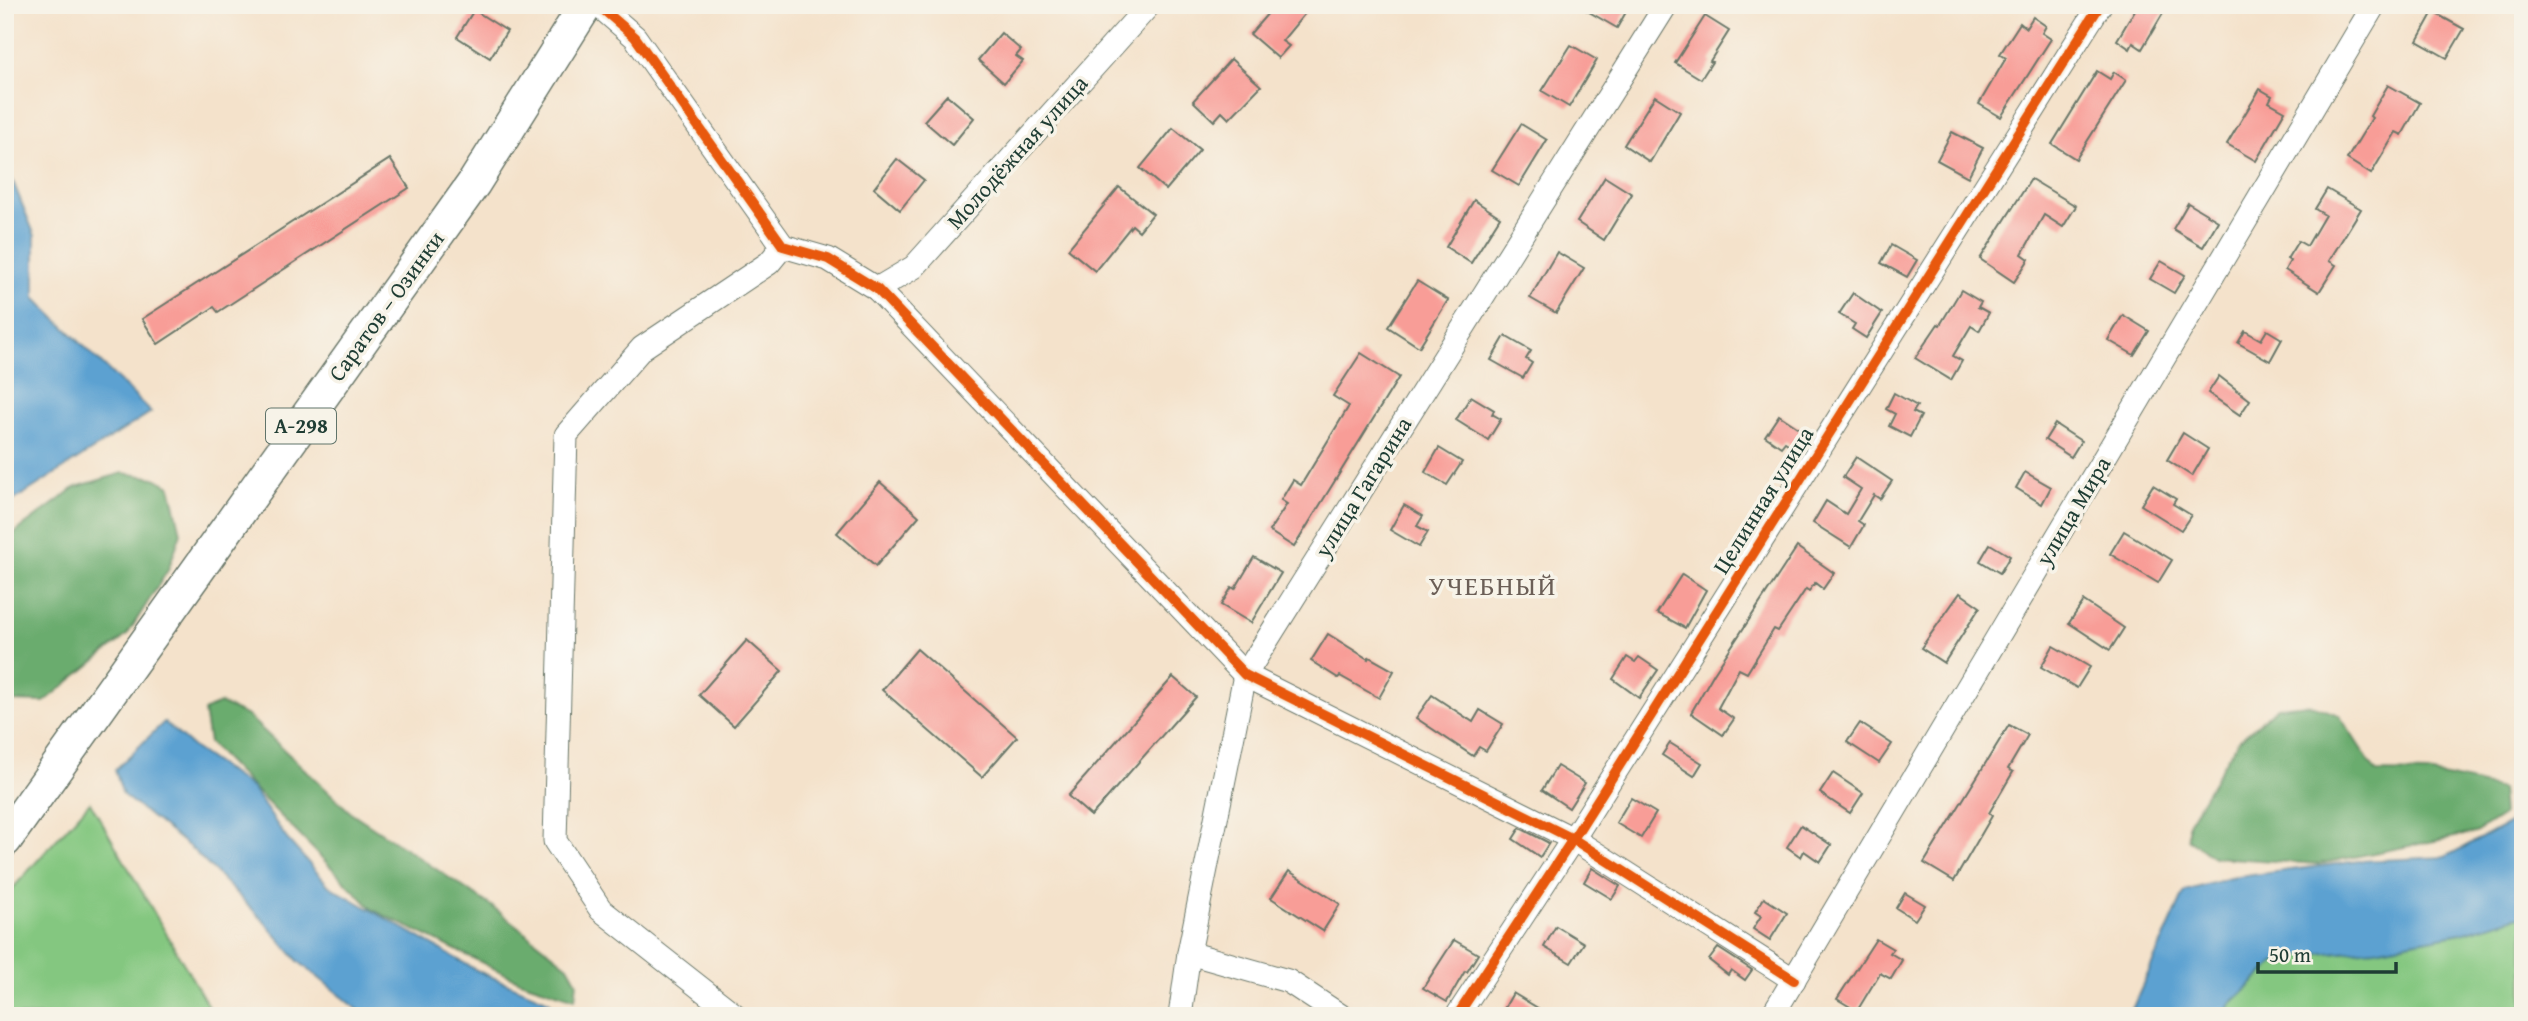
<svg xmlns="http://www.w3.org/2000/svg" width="2528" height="1021" font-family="'Gentium Book Plus',serif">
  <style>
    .green { fill: #84c780; stroke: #52825a; stroke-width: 2 }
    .forest { fill: #6bac6e; stroke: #457451; stroke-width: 2 }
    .water { fill: #5ba1d1; stroke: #3d6f82; stroke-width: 2 }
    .building { fill: #f89d97 }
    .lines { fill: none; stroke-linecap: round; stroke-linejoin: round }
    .minor-casing { stroke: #6a7769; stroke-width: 25 }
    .highway-casing { stroke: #6a7769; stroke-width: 36 }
    .minor { stroke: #fff; stroke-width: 23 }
    .highway { stroke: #fff; stroke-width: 33 }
    .cycleway-casing { stroke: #f7f3e8; stroke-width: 15 }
    .cycleway { stroke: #e8590c; stroke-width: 10 }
    .labels { text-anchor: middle; stroke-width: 7; stroke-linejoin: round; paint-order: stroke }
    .shield { fill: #f7f3e8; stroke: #60746a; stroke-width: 2 }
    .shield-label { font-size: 21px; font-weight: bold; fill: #1f3d34 }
    .street-label { font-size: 23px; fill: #1f3d34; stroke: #f7f3e8 }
    .quarter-label { font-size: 26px; letter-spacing: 2px; fill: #6b5f57; stroke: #f7f3e8 }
  </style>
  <rect width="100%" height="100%" fill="#f7f3e8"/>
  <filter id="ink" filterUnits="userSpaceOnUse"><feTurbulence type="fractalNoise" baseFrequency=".0143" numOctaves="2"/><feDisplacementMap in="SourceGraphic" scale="14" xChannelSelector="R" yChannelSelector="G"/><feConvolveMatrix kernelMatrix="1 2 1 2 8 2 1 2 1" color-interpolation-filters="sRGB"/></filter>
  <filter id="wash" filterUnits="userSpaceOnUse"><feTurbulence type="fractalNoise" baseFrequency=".00686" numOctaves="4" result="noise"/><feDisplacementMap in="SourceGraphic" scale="28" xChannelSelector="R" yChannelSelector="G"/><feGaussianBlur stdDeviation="1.57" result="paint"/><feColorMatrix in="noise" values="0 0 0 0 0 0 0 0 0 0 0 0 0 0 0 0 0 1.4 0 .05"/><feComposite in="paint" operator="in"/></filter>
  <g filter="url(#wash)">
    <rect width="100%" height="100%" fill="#f4e2cb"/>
    <g class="green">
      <polygon points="90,802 214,1016 5,1016 5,897"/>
      <polygon points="2523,915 2523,1016 2224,1016 2231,1004 2281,957 2375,949 2461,933"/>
    </g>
    <g class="forest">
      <polygon points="123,473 155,478 170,486 181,533 168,570 127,635 44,702 9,701 5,698 5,540 76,487"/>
      <polygon points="219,703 248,716 349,811 493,907 568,966 577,982 575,999 520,981 373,910 209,743 204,711"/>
      <polygon points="2309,704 2339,715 2376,772 2428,773 2501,789 2503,815 2475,833 2318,864 2214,857 2188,839 2188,823 2238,741 2277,707"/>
    </g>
    <g class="water">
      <polygon points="5,162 35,236 35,298 151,412 5,506"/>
      <polygon points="164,722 194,748 252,788 287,839 329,886 480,972 549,1001 560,1016 366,1016 298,961 263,920 191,848 123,795 115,770"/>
      <polygon points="2523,816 2523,915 2461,933 2375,949 2281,957 2231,1004 2224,1016 2129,1016 2185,891 2230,878 2359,861 2445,857"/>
    </g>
    <g id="blocks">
      <g class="building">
        <polygon points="1275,5 1312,5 1282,41 1289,46 1278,58 1250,34"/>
        <polygon points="1577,5 1630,5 1617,28"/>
        <polygon points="2138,5 2168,5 2142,49 2133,43 2130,49 2117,40"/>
        <polygon points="474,10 507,31 490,58 457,37"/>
        <polygon points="2433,12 2464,29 2447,58 2417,41"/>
        <polygon points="1705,16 1729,31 1710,61 1712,62 1701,79 1675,63"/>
        <polygon points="2033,17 2046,26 2042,33 2051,39 2001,117 1979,104 2006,58 2000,54 2020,23 2026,28"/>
        <polygon points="1001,33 1021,50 1016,56 1023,61 1004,83 978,60"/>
        <polygon points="1571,45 1597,60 1569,107 1542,91"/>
        <polygon points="1231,59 1261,86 1229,119 1222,112 1214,121 1193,101"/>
        <polygon points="2097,71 2110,79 2114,72 2126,80 2076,159 2052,144"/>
        <polygon points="2388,85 2420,103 2402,135 2396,132 2371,174 2347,159 2372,118 2370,116"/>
        <polygon points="2260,89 2272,96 2269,102 2285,111 2256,161 2227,144"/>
        <polygon points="947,95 974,118 952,145 924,121"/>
        <polygon points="1655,96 1680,112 1650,162 1624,145"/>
        <polygon points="1521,124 1547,140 1519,186 1492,170"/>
        <polygon points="1173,128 1200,150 1166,190 1140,168"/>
        <polygon points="1952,132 1983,148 1968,177 1937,160"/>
        <polygon points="390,159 409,188 218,312 214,307 158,344 142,319"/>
        <polygon points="897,159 924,180 900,210 874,188"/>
        <polygon points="1605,177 1632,194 1604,240 1577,222"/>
        <polygon points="2031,179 2076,206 2063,227 2044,215 2022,254 2029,259 2014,282 1980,259"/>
        <polygon points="1119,187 1153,214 1139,231 1132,225 1095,271 1068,249"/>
        <polygon points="2327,189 2361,209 2329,261 2336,265 2319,292 2285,270 2290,261 2287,259 2298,241 2307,246 2325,215 2315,209"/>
        <polygon points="1474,200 1500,217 1471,263 1446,247"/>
        <polygon points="2188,203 2218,221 2203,247 2173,229"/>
        <polygon points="1891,245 1917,260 1907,277 1881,263"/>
        <polygon points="1557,252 1584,268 1556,313 1530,298"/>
        <polygon points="2161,261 2185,275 2174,293 2150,279"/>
        <polygon points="1417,281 1448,300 1419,347 1388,327"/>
        <polygon points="1961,290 1981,302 1978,307 1989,313 1979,331 1971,326 1953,356 1962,361 1951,380 1915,358 1938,324 1940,325"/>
        <polygon points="1853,293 1882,313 1866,338 1852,329 1855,324 1839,314"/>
        <polygon points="2123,315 2149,331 2134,355 2108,340"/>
        <polygon points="2267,330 2282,339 2270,361 2238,343 2245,331 2261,340"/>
        <polygon points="1505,336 1531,351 1526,359 1532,363 1523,378 1491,360"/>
        <polygon points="1361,353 1399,377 1294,547 1269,531 1287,504 1281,500 1293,480 1301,485 1349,406 1333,396"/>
        <polygon points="2219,376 2250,400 2240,415 2208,393"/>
        <polygon points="1894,393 1917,406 1913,412 1921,416 1910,437 1889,426 1895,414 1886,409"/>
        <polygon points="1471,396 1494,410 1492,414 1501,419 1488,440 1456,420"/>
        <polygon points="1779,415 1806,433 1796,449 1785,442 1781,447 1765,436"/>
        <polygon points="2055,424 2081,441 2071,457 2045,440"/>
        <polygon points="2183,433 2208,449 2192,476 2167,460"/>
        <polygon points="1439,448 1462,462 1447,485 1425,472"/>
        <polygon points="1856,457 1892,481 1880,499 1874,495 1858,521 1864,525 1851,547 1813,523 1826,501 1846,514 1861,489 1843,477"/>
        <polygon points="2025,472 2051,487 2042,504 2016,488"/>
        <polygon points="880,482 919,516 876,566 837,533"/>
        <polygon points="2153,485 2176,499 2173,504 2191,515 2181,530 2141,505"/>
        <polygon points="1404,505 1423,516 1417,526 1428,532 1419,547 1390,530"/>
        <polygon points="2124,531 2172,560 2158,583 2110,554"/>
        <polygon points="1990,544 2010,556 2000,573 1980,561"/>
        <polygon points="1797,547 1834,573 1823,589 1815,583 1809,591 1806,589 1778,631 1774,629 1747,673 1739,669 1718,708 1734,719 1723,735 1691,713 1714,673"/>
        <polygon points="1254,557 1281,573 1251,623 1221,605 1232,587 1235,589"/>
        <polygon points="1682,574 1706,590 1685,628 1657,613"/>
        <polygon points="1960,593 1980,607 1944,663 1921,648"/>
        <polygon points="2084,601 2124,628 2110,650 2069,623"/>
        <polygon points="1328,634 1368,659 1369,657 1394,671 1379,698 1340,676 1338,678 1311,661"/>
        <polygon points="747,640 782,671 734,726 699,695"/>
        <polygon points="2053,646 2090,667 2077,688 2041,667"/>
        <polygon points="917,649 1017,737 982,777 882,690"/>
        <polygon points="1627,657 1635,662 1639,657 1658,670 1639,698 1613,679"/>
        <polygon points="1173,677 1196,697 1091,816 1068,796"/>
        <polygon points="1432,695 1473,722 1480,710 1503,724 1486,751 1479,747 1473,756 1416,718"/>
        <polygon points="1860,723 1892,744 1879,763 1847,742"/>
        <polygon points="2009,725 2028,735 2008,769 2013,772 1989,813 1992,816 1954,881 1924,863"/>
        <polygon points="1670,743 1702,763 1694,776 1662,755"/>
        <polygon points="1557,766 1585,783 1569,808 1542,790"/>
        <polygon points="1833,773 1863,793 1850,813 1820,793"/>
        <polygon points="1631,798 1656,813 1641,838 1616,823"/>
        <polygon points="1801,825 1831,845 1820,862 1804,851 1801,857 1787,847"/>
        <polygon points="1520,828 1549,843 1540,857 1513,839"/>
        <polygon points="1592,868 1620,886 1612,899 1584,882"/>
        <polygon points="1289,871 1340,904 1323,931 1271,898"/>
        <polygon points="1905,893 1925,905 1915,920 1896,908"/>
        <polygon points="1764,898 1787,913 1770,940 1753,929 1761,916 1755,912"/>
        <polygon points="1556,926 1584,943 1571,963 1544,947"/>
        <polygon points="1876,939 1893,949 1890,953 1902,960 1891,979 1880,973 1857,1011 1837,999"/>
        <polygon points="1454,940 1478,954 1467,972 1465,971 1447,1002 1423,988"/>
        <polygon points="1718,948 1752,970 1745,980 1731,970 1728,975 1709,960"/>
        <polygon points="1513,993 1551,1016 1516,1016 1504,1009"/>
      </g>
    </g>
  </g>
  <g filter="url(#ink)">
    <use href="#blocks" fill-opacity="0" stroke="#6a7769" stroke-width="2"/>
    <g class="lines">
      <defs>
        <g id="minor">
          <polyline points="598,5 635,37 783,246 828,259 877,289 1245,675 1573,839 1794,980"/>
          <polyline points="877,289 914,267 1149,5"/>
          <polyline points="1189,953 1288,981 1341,1016"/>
          <polyline points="736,1016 601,910 555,841 566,435 642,348 769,263 783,246"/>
          <polyline points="1180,1016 1189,953 1245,675 1666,5"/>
          <polyline points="1457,1016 1573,839 2100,5"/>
          <polyline points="1772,1016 2374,5"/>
        </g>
        <polyline id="highway" points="5,840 474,183 586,5"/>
      </defs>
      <use href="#minor" class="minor-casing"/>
      <use href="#highway" class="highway-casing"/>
      <use href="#minor" class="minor"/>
      <use href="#highway" class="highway"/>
      <defs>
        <g id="cycleway">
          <polyline points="598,5 635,37 783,246 828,259 877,289 1245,675 1573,839 1794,980"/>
          <polyline points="1457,1016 1573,839 2100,5"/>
        </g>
      </defs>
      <use href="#cycleway" class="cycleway-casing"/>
      <use href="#cycleway" class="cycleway"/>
    </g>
  </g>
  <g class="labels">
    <rect class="shield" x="266" y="408.5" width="70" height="35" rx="5"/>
    <g class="shield-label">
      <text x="301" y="433">А-298</text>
    </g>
    <g class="street-label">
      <text transform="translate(1017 152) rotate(-48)" y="8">Молодёжная улица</text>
      <text transform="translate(386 306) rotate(-54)" y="8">Саратов – Озинки</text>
      <text transform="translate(1363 487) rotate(-58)" y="8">улица Гагарина</text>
      <text transform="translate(1763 500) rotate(-58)" y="8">Целинная улица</text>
      <text transform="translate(2073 511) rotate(-59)" y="8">улица Мира</text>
    </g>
    <g class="quarter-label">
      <text x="1493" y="595">УЧЕБНЫЙ</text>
    </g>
  </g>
  <rect width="2528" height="1021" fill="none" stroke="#f7f3e8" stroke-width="28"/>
  <path d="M2258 962v10h138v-10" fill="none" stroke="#1f3d34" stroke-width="3.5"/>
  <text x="2269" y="962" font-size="21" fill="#1f3d34" stroke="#f7f3e8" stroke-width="5" paint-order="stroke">50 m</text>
</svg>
